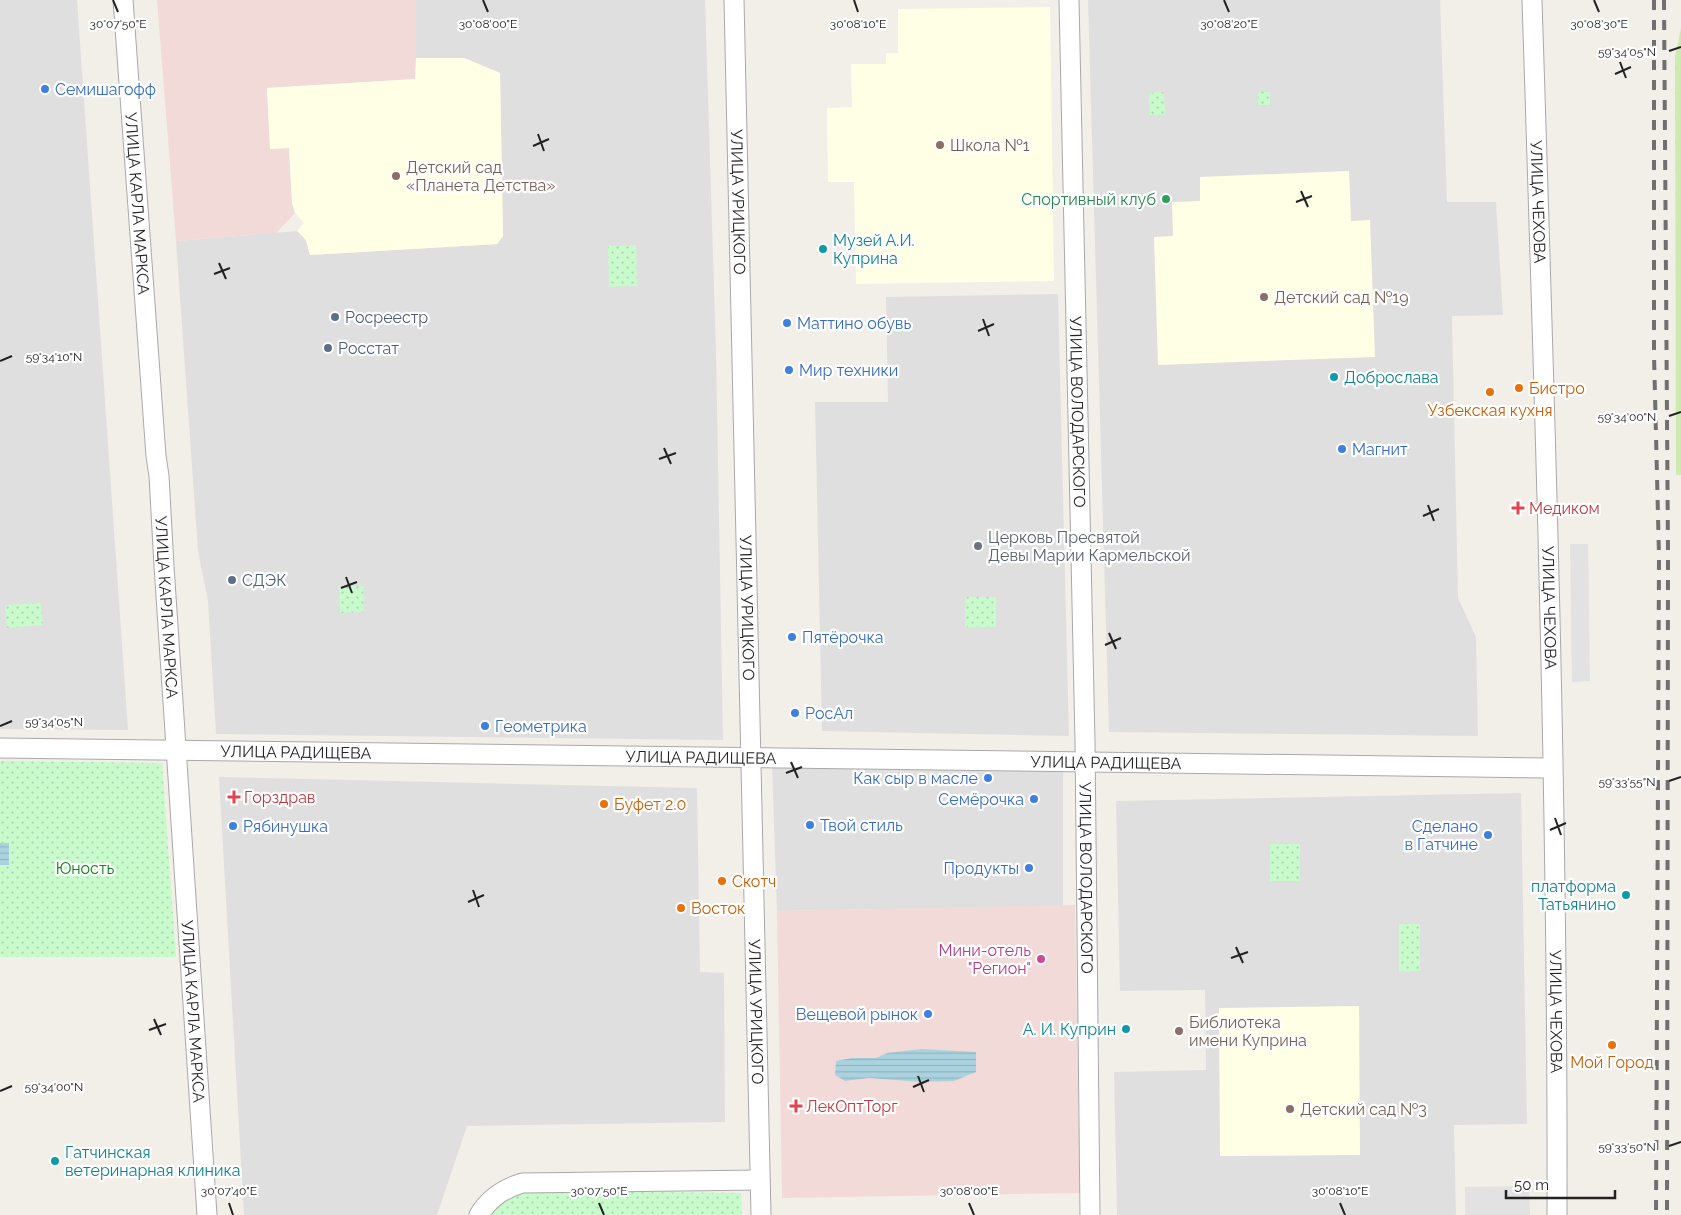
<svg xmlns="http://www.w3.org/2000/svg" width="1681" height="1215" font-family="Raleway,sans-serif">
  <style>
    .residential { fill: #e0dfdf }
    .commercial { fill: #f2dad9 }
    .education { fill: #ffffe5 }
    .grass { fill: url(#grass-tufts) }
    .park { fill: url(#park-dots) }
    .parking { fill: #e2e2e2 }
    .water { fill: url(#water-rules) }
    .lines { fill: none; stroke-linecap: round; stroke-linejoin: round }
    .minor-casing { stroke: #a9a9a9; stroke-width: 21 }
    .minor { stroke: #fff; stroke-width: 19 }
    .rail { stroke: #707070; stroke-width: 4; stroke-dasharray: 10 10; stroke-linecap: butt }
    .ticks { fill: none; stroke: #222; stroke-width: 2 }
    .shop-dot { fill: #3f7fe0; stroke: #fff; stroke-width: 2 }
    .education-dot { fill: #8d6e63; stroke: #fff; stroke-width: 2 }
    .leisure-dot { fill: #2e9e5b; stroke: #fff; stroke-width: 2 }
    .culture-dot { fill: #0f9aa8; stroke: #fff; stroke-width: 2 }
    .service-dot { fill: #5c6f8a; stroke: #fff; stroke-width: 2 }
    .food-dot { fill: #e8710a; stroke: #fff; stroke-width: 2 }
    .health-dot { fill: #e0444e; stroke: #fff; stroke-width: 2 }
    .worship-dot { fill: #6b7280; stroke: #fff; stroke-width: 2 }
    .hotel-dot { fill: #d1479c; stroke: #fff; stroke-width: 2 }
    .labels { text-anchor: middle; stroke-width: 4.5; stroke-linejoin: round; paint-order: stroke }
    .shop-label { font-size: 16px; fill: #366cbe; stroke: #fff; text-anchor: start }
    .education-label { font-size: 16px; fill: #785e54; stroke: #fff; text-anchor: start }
    .leisure-label { font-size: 16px; fill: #27864d; stroke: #fff; text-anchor: end }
    .street-label { font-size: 16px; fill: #222; stroke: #fff }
    .culture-label { font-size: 16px; fill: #0d838f; stroke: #fff; text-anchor: start }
    .service-label { font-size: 16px; fill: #4e5e75; stroke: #fff; text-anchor: start }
    .food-label { font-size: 16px; fill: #c56008; stroke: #fff; text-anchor: start }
    .health-label { font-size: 16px; fill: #be3a42; stroke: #fff; text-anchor: start }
    .worship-label { font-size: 16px; fill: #5b616d; stroke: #fff; text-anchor: start }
    .park-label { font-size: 16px; fill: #0c8416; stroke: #fff }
    .hotel-label { font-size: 16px; fill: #b23c85; stroke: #fff; text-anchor: end }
    .ticks-label { font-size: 12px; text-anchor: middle; fill: #222; stroke: #fff; stroke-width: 4.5; stroke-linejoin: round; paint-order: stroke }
  </style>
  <defs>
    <pattern id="grass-tufts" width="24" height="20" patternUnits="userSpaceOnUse" patternTransform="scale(1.25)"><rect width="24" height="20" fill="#cdebb0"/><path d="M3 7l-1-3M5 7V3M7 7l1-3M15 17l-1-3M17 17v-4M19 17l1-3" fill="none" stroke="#b0c997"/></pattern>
    <pattern id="park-dots" width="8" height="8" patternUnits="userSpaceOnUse" patternTransform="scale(1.25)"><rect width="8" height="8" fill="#c8facc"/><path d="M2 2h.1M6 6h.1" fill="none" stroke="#acd6af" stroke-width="1.8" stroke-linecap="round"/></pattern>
    <pattern id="water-rules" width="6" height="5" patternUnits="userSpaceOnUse" patternTransform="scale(1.25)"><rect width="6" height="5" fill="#aad3df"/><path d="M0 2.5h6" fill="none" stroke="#92b5bf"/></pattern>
  </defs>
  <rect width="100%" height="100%" fill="#f2efe9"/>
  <g class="residential">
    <polygon points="0,0 77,0 128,730 0,729"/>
    <polygon points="416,0 705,0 716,352 723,740 216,734 208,601 198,551 176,241 297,231 306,240 310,255 497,244 503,236 500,73 464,58 416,58"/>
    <polygon points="1088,0 1440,0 1447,202 1496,202 1503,315 1452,316 1458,598 1476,637 1478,736 1109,732"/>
    <polygon points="1058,294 1069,736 822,731 815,402 888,402 886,297"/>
    <polygon points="772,765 1063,768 1063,906 777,911"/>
    <polygon points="219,777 697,788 700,972 724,973 725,1122 467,1126 437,1215 244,1215"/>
    <polygon points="1521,793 1527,1124 1454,1125 1456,1215 1117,1215 1114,1072 1206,1070 1205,990 1120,991 1116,801"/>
  </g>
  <g class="commercial">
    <polygon points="157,0 416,0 416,79 267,88 270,149 289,148 292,203 295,213 276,233 176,241"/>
    <polygon points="1075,905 1080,1193 782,1198 777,911"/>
  </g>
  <g class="education">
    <polygon points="1050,7 1054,281 856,284 854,182 828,182 827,108 852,107 851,64 886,64 886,53 898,53 898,9"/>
    <polygon points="416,58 464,58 500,73 503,236 497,244 310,255 306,240 297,231 304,223 295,213 292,203 289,148 270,149 267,88 415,79"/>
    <polygon points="1349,171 1351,221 1370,220 1375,357 1158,365 1154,237 1173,236 1172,202 1200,201 1200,177"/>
    <polygon points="1359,1006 1360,1155 1220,1156 1219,1008"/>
  </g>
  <polygon class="grass" points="1681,28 1681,475 1676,475 1675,56"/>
  <g class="park">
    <polygon points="1164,92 1165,115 1150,115 1149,93"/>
    <rect x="1258" y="92" width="12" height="13"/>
    <polygon points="636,245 637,286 609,287 608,246"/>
    <polygon points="363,586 364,612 340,613 339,587"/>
    <rect x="965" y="597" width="31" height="30"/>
    <polygon points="41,603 43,625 7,628 5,605"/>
    <polygon points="0,761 162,763 176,957 0,957"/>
    <rect x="1270" y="844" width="30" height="37"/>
    <polygon points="1399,924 1420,924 1420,971 1399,972"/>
    <path d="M533,1191L741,1193L742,1215H488C499,1199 515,1193 533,1191Z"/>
  </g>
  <g class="parking">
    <polygon points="1570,544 1588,544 1590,681 1572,682"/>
    <polygon points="1529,1186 1530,1215 1465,1215 1465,1187"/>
  </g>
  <g class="water">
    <rect x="0" y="843" width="9" height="22"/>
    <polygon points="921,1049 976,1052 976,1072 954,1081 921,1082 869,1078 845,1081 835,1075 836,1061 852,1058 876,1058 887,1053"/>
  </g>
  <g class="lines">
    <defs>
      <g id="minor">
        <path id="s1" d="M123,0L156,456L159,476L164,566L207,1215"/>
        <path id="s2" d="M734,0L761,1215"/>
        <path id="s3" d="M1069,0L1085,742L1090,1215"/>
        <path id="s4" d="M1532,0C1545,405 1558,810 1557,1215"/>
        <path id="s5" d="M0,748L1552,768"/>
        <path d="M479,1215C489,1198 503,1189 522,1183L760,1180"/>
      </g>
    </defs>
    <use href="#minor" class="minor-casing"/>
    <use href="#minor" class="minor"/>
    <g class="rail">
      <polyline points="1654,0 1654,355 1659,556 1656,1215"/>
      <polyline points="1664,0 1668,555 1667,1215"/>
    </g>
  </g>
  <path class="ticks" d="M113,0L118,12M483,0L488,12M854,0L858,12M1224,0L1229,12M1594,0L1599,12M1669,51L1681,47M1620,62L1626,78M1615,74L1631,67M538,134L544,151M533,146L549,139M1301,191L1308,207M1296,202L1312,196M219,263L226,279M214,274L230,268M983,319L989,336M978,331L994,324M0,361L12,356M1669,416L1681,412M664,448L671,464M659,459L676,453M1428,505L1434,521M1423,516L1439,509M346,577L352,593M341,588L357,582M1109,633L1116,649M1105,645L1121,638M0,726L12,721M791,762L798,778M786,773L802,767M1669,781L1681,777M1555,818L1561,835M1550,830L1566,823M473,890L479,907M468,902L484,895M1236,947L1243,963M1231,958L1248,952M154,1019L161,1035M149,1030L166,1024M918,1076L924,1092M913,1087L929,1080M0,1091L12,1086M1669,1146L1681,1142M229,1203L233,1215M599,1203L604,1215M969,1203L974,1215M1340,1203L1345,1215"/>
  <g class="shop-dot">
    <circle cx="45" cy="89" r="5"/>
    <circle cx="787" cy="323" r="5"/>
    <circle cx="789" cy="370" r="5"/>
    <circle cx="1342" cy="449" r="5"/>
    <circle cx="792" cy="637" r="5"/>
    <circle cx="795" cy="713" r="5"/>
    <circle cx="485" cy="726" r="5"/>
    <circle cx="988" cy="778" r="5"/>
    <circle cx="1034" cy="799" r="5"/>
    <circle cx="810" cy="825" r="5"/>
    <circle cx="233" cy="826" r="5"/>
    <circle cx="1488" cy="835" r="5"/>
    <circle cx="1029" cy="868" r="5"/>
    <circle cx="928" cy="1014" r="5"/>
  </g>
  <g class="education-dot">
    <circle cx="940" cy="145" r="5"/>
    <circle cx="396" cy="176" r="5"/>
    <circle cx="1264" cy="297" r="5"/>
    <circle cx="1179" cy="1031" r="5"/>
    <circle cx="1290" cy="1109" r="5"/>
  </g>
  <circle class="leisure-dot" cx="1166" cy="199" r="5"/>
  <g class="culture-dot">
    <circle cx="823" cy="249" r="5"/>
    <circle cx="1334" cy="377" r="5"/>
    <circle cx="1626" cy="895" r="5"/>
    <circle cx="1126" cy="1029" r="5"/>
    <circle cx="55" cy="1161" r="5"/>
  </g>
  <g class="service-dot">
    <circle cx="335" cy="317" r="5"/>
    <circle cx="328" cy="348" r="5"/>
    <circle cx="232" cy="580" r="5"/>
  </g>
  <g class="food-dot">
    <circle cx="1519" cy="388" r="5"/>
    <circle cx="1490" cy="392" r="5"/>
    <circle cx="604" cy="804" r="5"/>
    <circle cx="722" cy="881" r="5"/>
    <circle cx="681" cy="908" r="5"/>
    <circle cx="1612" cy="1045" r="5"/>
  </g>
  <g class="health-dot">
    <path d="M1515.5 500.5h5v5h5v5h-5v5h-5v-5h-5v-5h5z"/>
    <path d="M231.5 789.5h5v5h5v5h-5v5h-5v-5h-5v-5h5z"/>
    <path d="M793.5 1098.5h5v5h5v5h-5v5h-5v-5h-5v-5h5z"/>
  </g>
  <circle class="worship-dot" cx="978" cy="546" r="5"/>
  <circle class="hotel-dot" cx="1041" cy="959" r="5"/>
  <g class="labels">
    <g class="shop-label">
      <text x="55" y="95">Семишагофф</text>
      <text x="797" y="329">Маттино обувь</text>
      <text x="799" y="376">Мир техники</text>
      <text x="1352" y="455">Магнит</text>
      <text x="802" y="643">Пятёрочка</text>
      <text x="805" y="719">РосАл</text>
      <text x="495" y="732">Геометрика</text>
      <text x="978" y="784" text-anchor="end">Как сыр в масле</text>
      <text x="1024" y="805" text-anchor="end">Семёрочка</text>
      <text x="820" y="831">Твой стиль</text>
      <text x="243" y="832">Рябинушка</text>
      <text x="1478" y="832" text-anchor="end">Сделано<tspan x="1478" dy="18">в Гатчине</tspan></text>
      <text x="1019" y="874" text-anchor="end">Продукты</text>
      <text x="918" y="1020" text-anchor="end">Вещевой рынок</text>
    </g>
    <g class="education-label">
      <text x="950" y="151">Школа №1</text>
      <text x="406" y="173">Детский сад<tspan x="406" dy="18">«Планета Детства»</tspan></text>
      <text x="1274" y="303">Детский сад №19</text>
      <text x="1189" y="1028">Библиотека<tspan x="1189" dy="18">имени Куприна</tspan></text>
      <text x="1300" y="1115">Детский сад №3</text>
    </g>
    <g class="leisure-label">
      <text x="1156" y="205">Спортивный клуб</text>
    </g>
    <g class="street-label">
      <text dy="6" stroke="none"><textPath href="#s1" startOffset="204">УЛИЦА КАРЛА МАРКСА</textPath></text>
      <text dy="6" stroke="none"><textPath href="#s2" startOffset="202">УЛИЦА УРИЦКОГО</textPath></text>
      <text dy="6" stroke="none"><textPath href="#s4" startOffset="202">УЛИЦА ЧЕХОВА</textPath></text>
      <text dy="6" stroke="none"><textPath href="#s3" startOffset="412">УЛИЦА ВОЛОДАРСКОГО</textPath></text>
      <text dy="6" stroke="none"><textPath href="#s1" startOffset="609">УЛИЦА КАРЛА МАРКСА</textPath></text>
      <text dy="6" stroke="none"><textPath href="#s4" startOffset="608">УЛИЦА ЧЕХОВА</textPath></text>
      <text dy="6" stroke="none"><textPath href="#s2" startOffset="608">УЛИЦА УРИЦКОГО</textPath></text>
      <text dy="6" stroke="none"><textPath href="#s5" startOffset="296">УЛИЦА РАДИЩЕВА</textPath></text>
      <text dy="6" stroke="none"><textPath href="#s5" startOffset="701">УЛИЦА РАДИЩЕВА</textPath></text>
      <text dy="6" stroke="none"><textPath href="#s5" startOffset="1106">УЛИЦА РАДИЩЕВА</textPath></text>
      <text dy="6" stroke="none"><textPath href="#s3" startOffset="878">УЛИЦА ВОЛОДАРСКОГО</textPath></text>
      <text dy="6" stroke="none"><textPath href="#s1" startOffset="1014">УЛИЦА КАРЛА МАРКСА</textPath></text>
      <text dy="6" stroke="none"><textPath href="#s2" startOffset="1012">УЛИЦА УРИЦКОГО</textPath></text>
      <text dy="6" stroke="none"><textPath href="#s4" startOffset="1012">УЛИЦА ЧЕХОВА</textPath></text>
    </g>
    <g class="culture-label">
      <text x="833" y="246">Музей А.И.<tspan x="833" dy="18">Куприна</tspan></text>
      <text x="1344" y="383">Доброслава</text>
      <text x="1616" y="892" text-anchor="end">платформа<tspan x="1616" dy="18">Татьянино</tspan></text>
      <text x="1116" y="1035" text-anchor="end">А. И. Куприн</text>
      <text x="65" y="1158">Гатчинская<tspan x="65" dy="18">ветеринарная клиника</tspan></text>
    </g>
    <g class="service-label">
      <text x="345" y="323">Росреестр</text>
      <text x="338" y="354">Росстат</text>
      <text x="242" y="586">СДЭК</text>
    </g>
    <g class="food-label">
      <text x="1529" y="394">Бистро</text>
      <text x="1490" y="416" text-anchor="middle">Узбекская кухня</text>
      <text x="614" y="810">Буфет 2.0</text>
      <text x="732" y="887">Скотч</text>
      <text x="691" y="914">Восток</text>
      <text x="1612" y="1068" text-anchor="middle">Мой Город</text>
    </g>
    <g class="health-label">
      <text x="1529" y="514">Медиком</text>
      <text x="244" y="803">Горздрав</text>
      <text x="806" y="1112">ЛекОптТорг</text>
    </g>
    <g class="worship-label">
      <text x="988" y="543">Церковь Пресвятой<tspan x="988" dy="18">Девы Марии Кармельской</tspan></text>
    </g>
    <g class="park-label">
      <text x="85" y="874">Юность</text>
    </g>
    <g class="hotel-label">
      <text x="1031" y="956">Мини-отель<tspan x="1031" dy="18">"Регион"</tspan></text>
    </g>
  </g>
  <g class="ticks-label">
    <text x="1599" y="28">30°08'30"E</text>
    <text x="118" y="28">30°07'50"E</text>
    <text x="488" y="28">30°08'00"E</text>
    <text x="858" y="28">30°08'10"E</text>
    <text x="1229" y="28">30°08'20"E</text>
    <text x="1627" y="56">59°34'05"N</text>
    <text x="54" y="361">59°34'10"N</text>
    <text x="1627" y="421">59°34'00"N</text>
    <text x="54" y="726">59°34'05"N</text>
    <text x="1627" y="786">59°33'55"N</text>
    <text x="54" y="1091">59°34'00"N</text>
    <text x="1627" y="1151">59°33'50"N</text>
    <text x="229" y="1195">30°07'40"E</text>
    <text x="599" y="1195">30°07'50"E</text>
    <text x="969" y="1195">30°08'00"E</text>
    <text x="1340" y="1195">30°08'10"E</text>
  </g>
  <path d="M1506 1190v8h109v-8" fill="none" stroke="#222222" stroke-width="2.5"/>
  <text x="1514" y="1190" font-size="15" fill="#222222" stroke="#ffffff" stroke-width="4" paint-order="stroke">50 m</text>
</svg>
